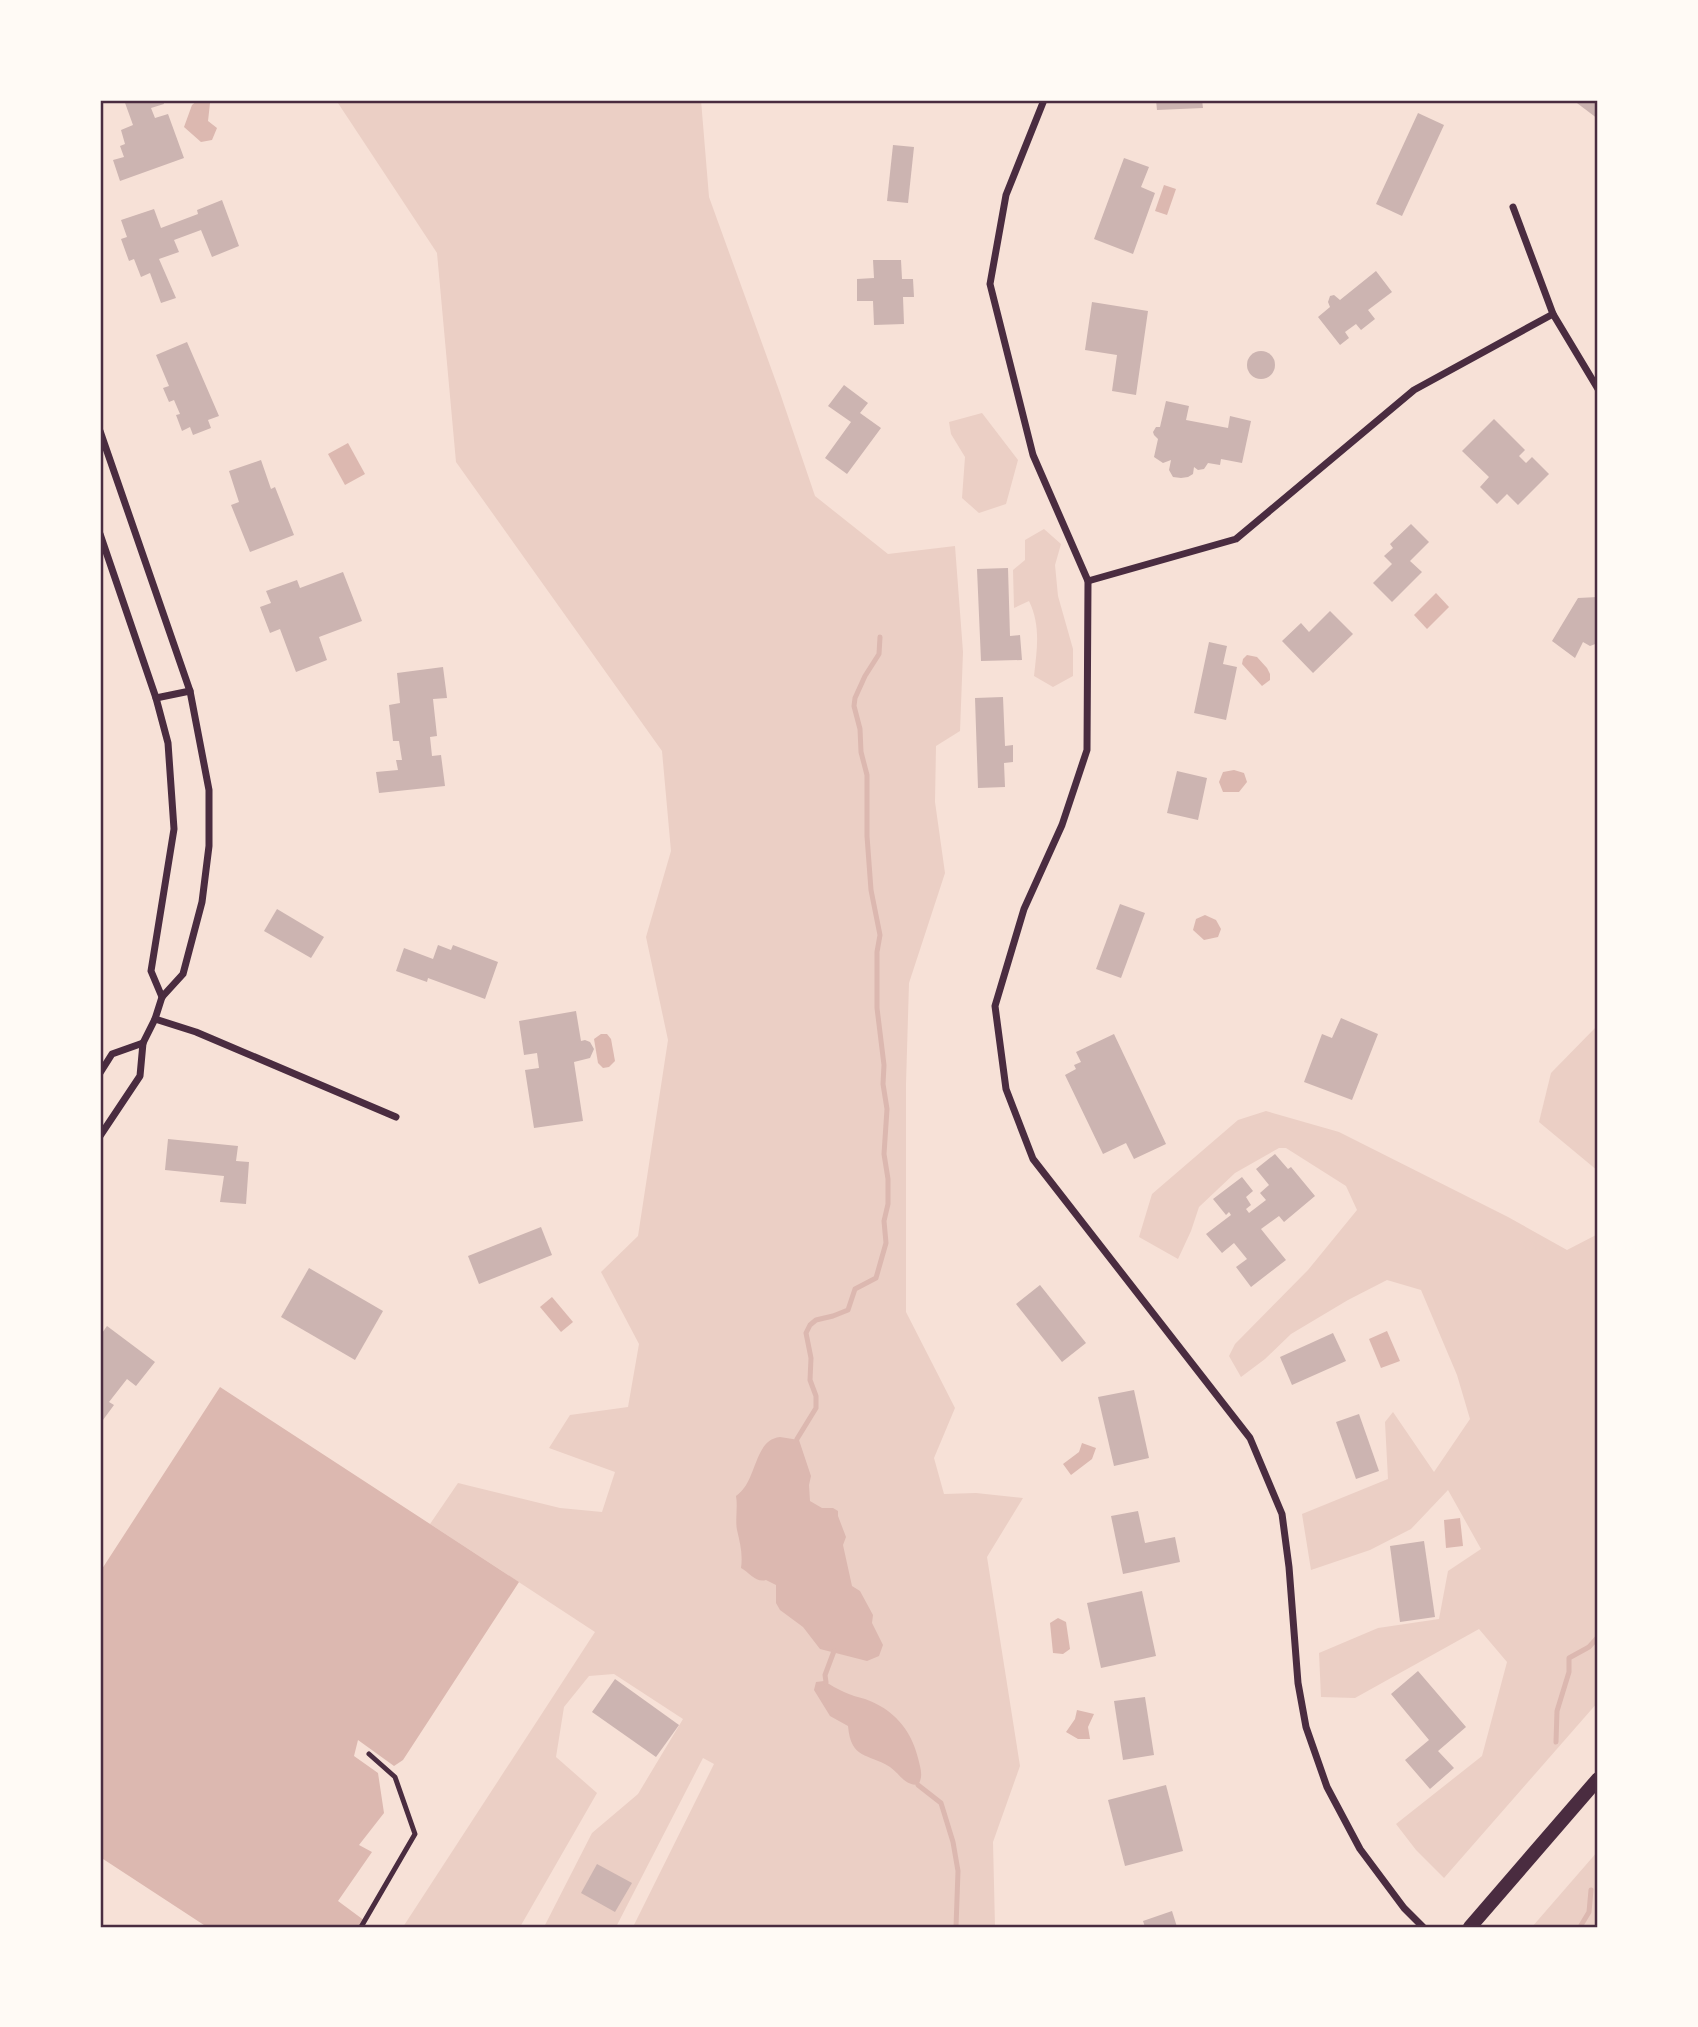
<svg xmlns="http://www.w3.org/2000/svg" width="1698" height="2027" font-family="Karla,sans-serif">
  <style>
    .green { fill: #ebcfc5 }
    .water { fill: #dcb8b0 }
    .lines { fill: none; stroke-linecap: round; stroke-linejoin: round }
    .stream { stroke: #dcb8b0; stroke-width: 5 }
    .building { fill: #ccb4b1 }
    .service { stroke: #4a2c40; stroke-width: 5 }
    .minor { stroke: #4a2c40; stroke-width: 7 }
    .secondary { stroke: #4a2c40; stroke-width: 14 }
    .neatline { fill: none; stroke: #4a2c40; stroke-width: 2.5 }
  </style>
  <rect width="100%" height="100%" fill="#f7e1d7"/>
  <g class="green">
    <polygon points="336,100 701,100 709,197 780,393 815,496 888,554 955,546 963,652 960,731 936,746 935,802 945,873 909,983 906,1084 906,1312 955,1408 934,1458 944,1494 976,1493 1023,1498 987,1557 1020,1766 993,1842 995,1927 633,1927 714,1764 703,1758 616,1927 544,1927 592,1833 638,1794 683,1719 614,1674 589,1676 564,1707 556,1757 597,1793 520,1927 403,1927 595,1632 430,1524 458,1483 560,1508 602,1512 615,1472 549,1448 570,1415 628,1407 639,1344 601,1272 638,1236 668,1040 646,937 671,851 662,751 456,462 437,253"/>
    <polygon points="982,413 1018,460 1006,504 979,513 962,498 965,457 951,434 949,422"/>
    <path d="M1044,529L1061,544L1055,565L1058,596L1073,649V676L1053,687L1034,676C1037,649 1041,626 1029,601L1014,608L1013,570L1025,560V540Z"/>
    <polygon points="1598,1025 1598,1171 1539,1122 1551,1073"/>
    <polygon points="1266,1111 1339,1132 1508,1217 1567,1250 1598,1234 1598,1702 1444,1878 1416,1850 1396,1824 1482,1756 1507,1662 1479,1629 1355,1698 1321,1697 1319,1653 1378,1628 1439,1619 1448,1571 1481,1549 1448,1490 1411,1529 1370,1550 1311,1570 1302,1514 1388,1479 1385,1422 1393,1412 1434,1472 1470,1419 1457,1375 1421,1290 1387,1280 1348,1300 1291,1334 1265,1359 1241,1377 1229,1356 1235,1344 1308,1270 1357,1210 1346,1186 1286,1148 1279,1148 1235,1173 1199,1207 1191,1231 1178,1259 1139,1237 1152,1194 1238,1120"/>
    <polygon points="1598,1851 1598,1927 1532,1927"/>
  </g>
  <g class="water">
    <polygon points="198,100 208,100 210,103 208,121 217,128 212,140 201,142 184,127 192,105"/>
    <polygon points="1164,185 1176,189 1167,215 1155,211"/>
    <polygon points="348,443 365,474 345,485 328,454"/>
    <polygon points="1436,593 1449,607 1427,629 1414,615"/>
    <polygon points="1247,655 1257,657 1267,668 1270,674 1270,680 1262,686 1242,664 1243,659"/>
    <polygon points="1234,770 1244,773 1247,782 1239,792 1223,792 1219,782 1223,772"/>
    <polygon points="1205,915 1216,920 1221,929 1218,937 1204,940 1193,930 1196,919"/>
    <polygon points="601,1034 607,1034 611,1039 615,1061 609,1067 603,1068 598,1063 594,1039"/>
    <polygon points="552,1297 573,1322 561,1332 540,1307"/>
    <polygon points="1387,1331 1400,1361 1381,1368 1369,1339"/>
    <polygon points="220,1387 519,1582 403,1760 394,1766 358,1740 354,1756 378,1773 384,1813 359,1845 372,1852 338,1901 365,1921 360,1927 207,1927 100,1857 100,1572"/>
    <path d="M780,1437L799,1440L811,1476L809,1485L810,1501L822,1508H833L838,1511V1516L846,1537L843,1545L852,1586L860,1591L873,1615L872,1623L883,1645L879,1656L867,1661L820,1649L803,1627L780,1610L776,1603V1585L766,1580C756,1583 750,1573 741,1568C743,1554 740,1543 737,1530C735,1519 738,1507 736,1496C758,1481 753,1440 780,1437Z"/>
    <polygon points="1082,1443 1096,1448 1092,1459 1071,1475 1063,1464 1079,1452"/>
    <polygon points="1460,1518 1463,1546 1446,1548 1444,1520"/>
    <polygon points="1058,1618 1066,1622 1070,1649 1063,1654 1053,1653 1050,1623"/>
    <path d="M824,1681C831,1685 837,1689 844,1692C850,1695 858,1697 865,1699C893,1709 911,1729 918,1758C920,1767 924,1776 918,1785C904,1785 900,1774 890,1767C868,1753 851,1760 848,1726L830,1716L814,1690L816,1682Z"/>
    <polygon points="1077,1710 1094,1714 1088,1727 1090,1739 1078,1739 1066,1732 1075,1719"/>
  </g>
  <g class="lines">
    <g class="stream">
      <polyline points="797,1439 816,1408 816,1396 810,1380 811,1358 806,1333 810,1325 816,1320 833,1316 848,1310 855,1289 876,1278 886,1243 884,1221 888,1204 888,1179 884,1154 887,1109 883,1084 884,1065 877,1008 877,952 880,935 871,890 867,836 867,775 861,752 860,729 854,706 855,698 865,676 879,654 880,637"/>
      <polyline points="1598,1603 1598,1611"/>
      <polyline points="826,1682 825,1675 834,1651"/>
      <polyline points="1556,1742 1557,1711 1569,1672 1569,1658 1589,1647 1598,1637"/>
      <polyline points="918,1785 941,1803 953,1842 958,1871 956,1927"/>
      <polyline points="1580,1927 1589,1912 1591,1890"/>
    </g>
  </g>
  <g class="building">
    <polygon points="124,100 163,100 164,104 151,108 155,118 168,114 184,158 120,181 113,160 124,157 120,146 125,144 121,130 133,125"/>
    <polygon points="1156,100 1202,100 1203,108 1157,110"/>
    <polygon points="1573,100 1598,100 1598,119"/>
    <polygon points="1418,113 1444,125 1402,216 1376,204"/>
    <polygon points="893,145 914,147 908,203 887,201"/>
    <polygon points="1124,158 1149,167 1141,187 1155,193 1133,254 1094,239"/>
    <polygon points="222,200 239,246 212,257 201,230 174,240 179,252 159,259 176,298 161,303 150,273 141,277 134,259 129,261 121,239 127,237 121,220 154,209 161,228 198,214 197,210"/>
    <polygon points="873,260 901,260 902,279 913,279 914,297 903,297 904,324 874,325 873,301 857,301 857,279 874,278"/>
    <polygon points="1376,271 1392,292 1368,310 1375,319 1361,330 1356,324 1345,332 1349,338 1340,345 1318,317 1330,307 1328,302 1330,296 1334,295 1340,300"/>
    <polygon points="1092,302 1148,311 1136,395 1112,391 1117,355 1085,350"/>
    <polygon points="187,342 219,416 208,420 211,428 193,435 190,427 182,431 176,415 180,414 174,400 169,402 163,388 169,386 156,355"/>
    <circle cx="1261" cy="365" r="14"/>
    <polygon points="844,385 868,403 860,413 881,428 847,474 825,458 851,422 828,406"/>
    <polygon points="1166,401 1189,406 1186,420 1228,428 1230,416 1251,421 1242,463 1221,459 1220,465 1208,463 1204,469 1198,470 1194,467 1193,474 1188,477 1181,478 1173,477 1169,470 1171,460 1163,463 1154,457 1158,439 1154,435 1153,432 1156,427 1160,427"/>
    <polygon points="1494,419 1525,450 1519,456 1526,463 1532,457 1549,474 1518,505 1507,494 1497,504 1480,487 1489,477 1462,451"/>
    <polygon points="261,460 271,489 275,487 294,535 250,552 231,505 239,502 229,471"/>
    <polygon points="1411,524 1429,542 1410,561 1422,572 1392,602 1373,583 1392,564 1384,556 1393,548 1390,544"/>
    <polygon points="1008,568 1010,636 1020,635 1022,660 981,661 977,569"/>
    <polygon points="343,572 362,621 319,637 327,660 296,672 280,629 270,633 260,607 271,603 266,591 297,580 300,588"/>
    <polygon points="1598,597 1598,643 1590,646 1583,642 1575,658 1552,641 1578,598"/>
    <polygon points="1330,611 1353,634 1313,673 1282,641 1301,623 1309,632"/>
    <polygon points="1209,642 1227,646 1223,664 1237,667 1226,720 1194,713"/>
    <polygon points="443,667 447,698 433,699 437,736 430,737 432,756 441,755 445,786 379,793 376,772 398,770 396,760 402,760 399,741 393,741 389,705 400,703 397,673"/>
    <polygon points="1003,697 1005,746 1013,745 1013,762 1004,763 1005,787 978,788 975,698"/>
    <polygon points="1177,771 1207,778 1198,820 1167,813"/>
    <polygon points="1120,904 1145,913 1121,978 1096,969"/>
    <polygon points="277,909 324,937 311,958 264,931"/>
    <polygon points="438,945 451,950 453,945 498,962 485,999 428,978 427,982 396,971 404,948 433,959"/>
    <polygon points="576,1011 581,1041 585,1040 590,1042 594,1049 590,1058 574,1062 583,1121 534,1128 525,1070 539,1068 537,1053 524,1055 519,1021"/>
    <polygon points="1341,1018 1378,1034 1352,1100 1304,1082 1322,1034 1332,1038"/>
    <polygon points="1114,1034 1166,1144 1134,1159 1126,1143 1103,1154 1065,1075 1076,1069 1074,1065 1081,1062 1076,1052"/>
    <polygon points="168,1139 238,1146 236,1161 249,1162 246,1204 220,1202 224,1176 165,1170"/>
    <polygon points="1275,1154 1288,1169 1291,1167 1315,1196 1284,1222 1279,1216 1261,1229 1286,1260 1251,1287 1236,1267 1247,1259 1234,1243 1222,1253 1206,1234 1231,1215 1229,1212 1226,1215 1213,1199 1242,1177 1253,1191 1246,1197 1251,1205 1246,1209 1249,1213 1266,1200 1260,1193 1269,1185 1256,1169"/>
    <polygon points="541,1227 552,1255 479,1284 468,1256"/>
    <polygon points="309,1268 383,1311 355,1360 281,1317"/>
    <polygon points="1040,1285 1086,1343 1062,1362 1016,1304"/>
    <polygon points="107,1326 155,1362 136,1386 127,1379 109,1402 114,1405 100,1424 100,1336"/>
    <polygon points="1333,1333 1346,1361 1292,1385 1280,1357"/>
    <polygon points="1134,1390 1149,1458 1114,1466 1098,1397"/>
    <polygon points="1359,1414 1379,1471 1356,1479 1336,1422"/>
    <polygon points="1138,1511 1145,1543 1175,1537 1180,1562 1123,1574 1111,1516"/>
    <polygon points="1424,1541 1435,1617 1400,1622 1390,1546"/>
    <polygon points="1142,1591 1156,1656 1101,1668 1087,1603"/>
    <polygon points="1418,1671 1466,1727 1438,1751 1454,1768 1430,1789 1405,1760 1429,1740 1391,1694"/>
    <polygon points="615,1679 679,1725 656,1757 592,1712"/>
    <polygon points="1145,1697 1154,1755 1123,1760 1114,1701"/>
    <polygon points="1166,1785 1183,1851 1125,1866 1108,1800"/>
    <polygon points="597,1864 632,1883 615,1912 581,1893"/>
    <polygon points="1172,1911 1177,1927 1145,1927 1143,1921"/>
  </g>
  <g class="lines">
    <polyline class="service" points="361,1927 415,1834 395,1777 369,1754"/>
    <g class="minor">
      <polyline points="1044,100 1006,195 990,284 1033,455 1088,581 1087,750 1062,825 1024,909 995,1006 1006,1089 1033,1159 1250,1438 1282,1514 1289,1567 1298,1683 1306,1727 1327,1787 1360,1849 1404,1908 1423,1927"/>
      <polyline points="1513,207 1553,314"/>
      <polyline points="100,431 190,691 209,790 209,846 202,902 183,974 162,997 155,1019 143,1043 140,1076 100,1136"/>
      <polyline points="100,534 156,698 168,743 174,829 151,971 162,997"/>
      <polyline points="1088,581 1236,539 1414,390 1553,314 1598,389"/>
      <polyline points="156,698 190,691"/>
      <polyline points="155,1019 196,1032 396,1117"/>
      <polyline points="100,1073 112,1054 143,1043"/>
    </g>
    <polyline class="secondary" points="1470,1927 1598,1779"/>
  </g>
  <rect width="1698" height="2027" fill="none" stroke="#fffaf5" stroke-width="203"/>
  <rect x="102" y="102" width="1494" height="1824" class="neatline"/>
</svg>
